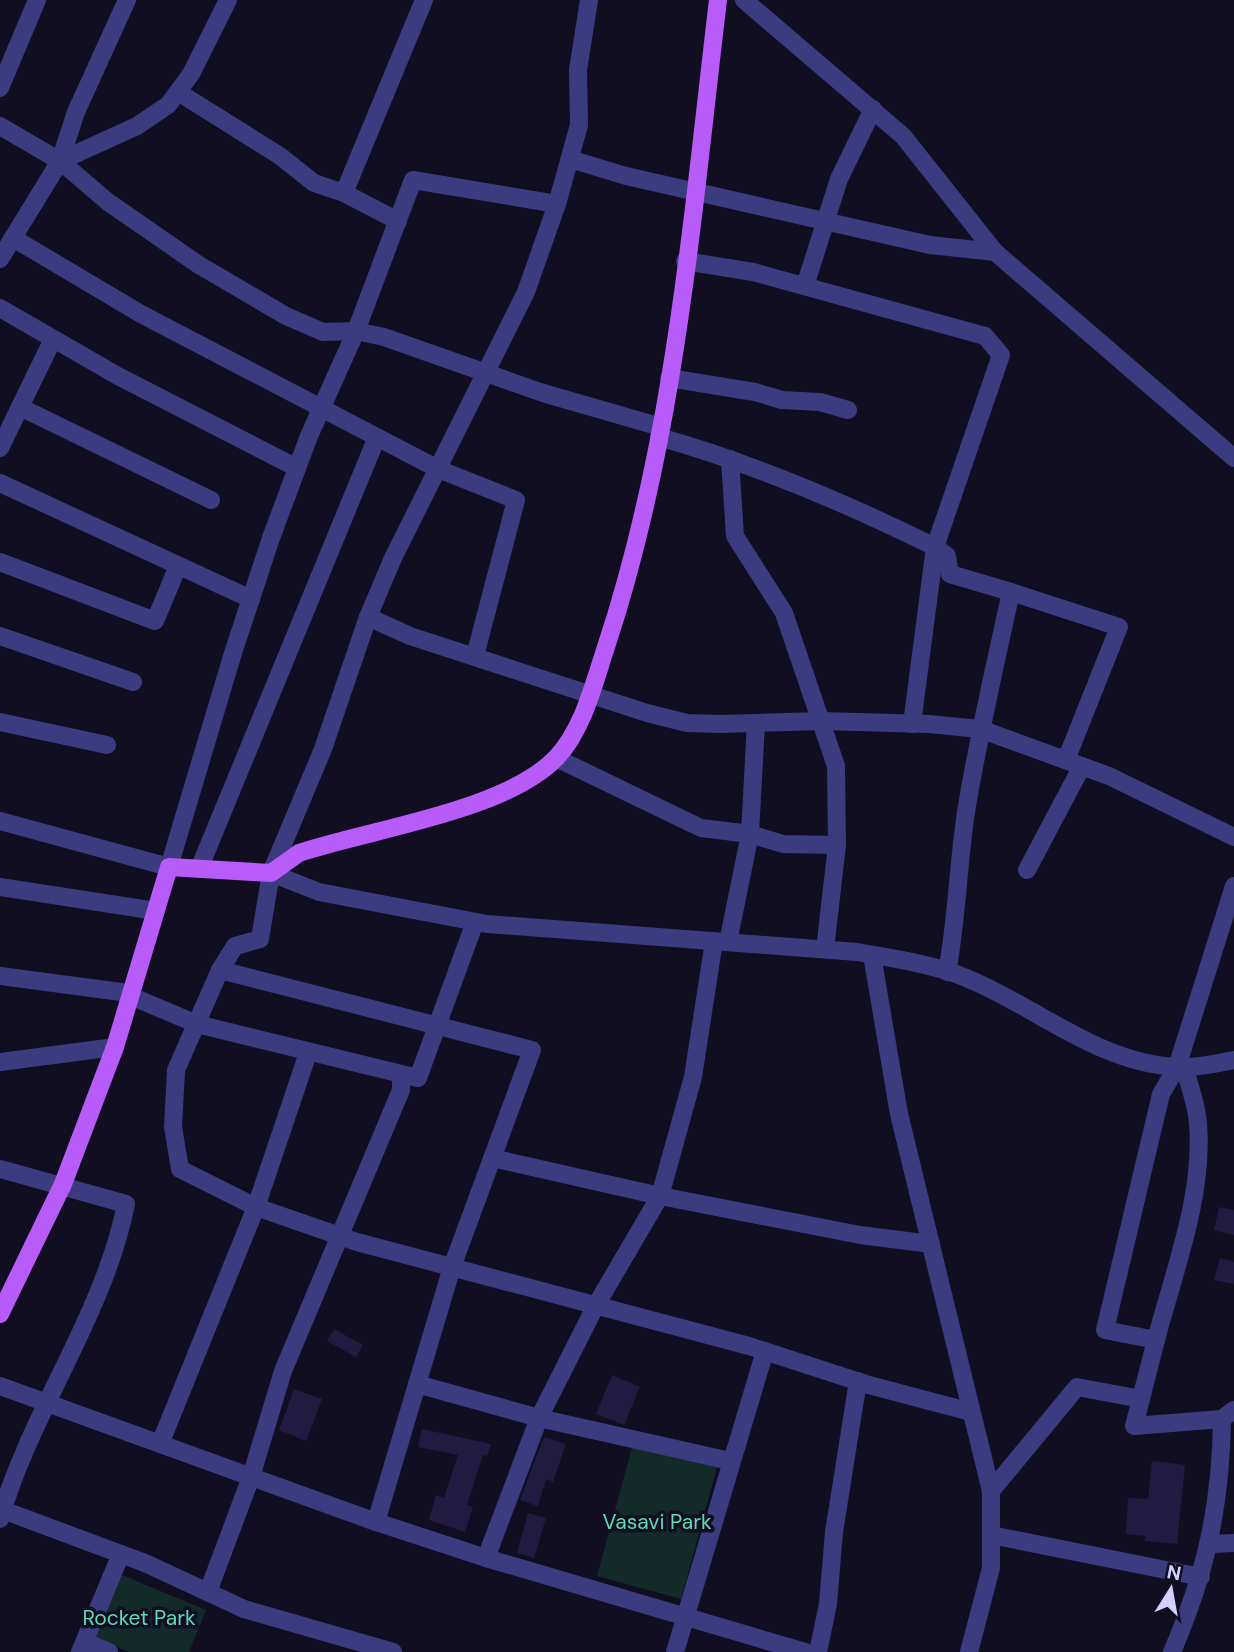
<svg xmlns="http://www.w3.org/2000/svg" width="1234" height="1652" font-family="'DM Sans',sans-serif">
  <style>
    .green { fill: #122b29 }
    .building { fill: #211b42 }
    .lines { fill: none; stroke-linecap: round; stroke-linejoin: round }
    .minor { stroke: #3b3b7f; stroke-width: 18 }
    .major { stroke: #b85cf9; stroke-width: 18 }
    .labels { text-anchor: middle; stroke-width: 7; stroke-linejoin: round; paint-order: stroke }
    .park-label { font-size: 21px; fill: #5fdbb7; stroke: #110e22 }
  </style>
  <rect width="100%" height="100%" fill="#110e22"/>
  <g class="green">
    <polygon points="633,1444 717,1467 681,1599 597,1576"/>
    <polygon points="122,1575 206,1610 189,1652 129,1652 95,1638"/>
  </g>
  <g class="building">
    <polygon points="1219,1207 1234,1210 1234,1235 1214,1230"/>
    <polygon points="1220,1258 1234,1262 1234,1284 1214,1280"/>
    <polygon points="334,1329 363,1345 356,1357 327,1341"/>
    <polygon points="612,1375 640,1387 624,1425 596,1414"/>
    <polygon points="294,1389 322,1399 306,1441 279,1430"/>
    <polygon points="422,1429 491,1444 487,1456 483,1455 467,1505 473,1507 465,1532 429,1520 436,1495 444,1498 458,1455 418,1447"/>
    <polygon points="544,1437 566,1444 553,1482 546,1479 538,1506 520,1500"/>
    <polygon points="1152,1461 1185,1465 1177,1544 1145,1541 1145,1536 1126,1534 1128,1498 1148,1499"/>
    <polygon points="528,1513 546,1518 534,1558 517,1553"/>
  </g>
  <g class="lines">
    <g class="minor">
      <polyline points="589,0 578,70 579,125 557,204 526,292 393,558 368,617 323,749 271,873 260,939 235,946 220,970 176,1070 173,1127 180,1169 256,1207 357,1242 749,1346 869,1385 971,1412"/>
      <polyline points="744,0 903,136 995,252 1234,458"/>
      <polyline points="0,88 37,0"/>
      <polyline points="178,92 280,156 314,183 344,193 398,221"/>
      <polyline points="0,126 60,161 108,202 199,265 286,316 323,332 356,331 384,337 543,393 661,427"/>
      <polyline points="570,159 626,176 930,245 995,252"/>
      <polyline points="60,161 76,112 127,0"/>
      <polyline points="344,193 424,0"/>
      <polyline points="13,238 141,314 438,469 516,500 475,656"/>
      <polyline points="0,259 60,161 137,126 168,105 191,74 228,0"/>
      <polyline points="685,261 753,272 985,336 1001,355 935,547 912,724"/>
      <polyline points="805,286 839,179 873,109"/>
      <polyline points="0,308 118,376 297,468"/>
      <polyline points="669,378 755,392 782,400 820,402 848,410"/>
      <polyline points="20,407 211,500"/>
      <path d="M659,437C755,464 846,503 935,547L947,556L950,574L1011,592C995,665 978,738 966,812C958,865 957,919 947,972"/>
      <polyline points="0,448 53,339"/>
      <polyline points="730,459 735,536 784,613 836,766 837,845 825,949"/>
      <polyline points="0,483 251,599"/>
      <polyline points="0,562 155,621 178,566"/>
      <polyline points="1011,592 1119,627 1066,760"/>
      <polyline points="368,617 410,636 647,713 687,723 721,724 822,721 929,724 980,729 1109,776 1234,837"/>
      <polyline points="0,636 133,682"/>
      <polyline points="0,722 107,745"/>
      <polyline points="556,758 701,828 750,834 783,844 837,845"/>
      <polyline points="0,821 169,867 233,653 271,538 309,436 356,331 413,180 557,204"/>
      <polyline points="199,869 377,437"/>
      <polyline points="1027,870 1082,766"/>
      <path d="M271,873L319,892L487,924L857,952C890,958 925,963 956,974C1030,1001 1095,1063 1176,1067C1195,1068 1215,1064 1234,1060"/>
      <polyline points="1234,886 1177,1067 1161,1094 1105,1330 1156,1340 1134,1426 1222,1419 1234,1410"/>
      <polyline points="0,887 156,911"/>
      <polyline points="728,942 750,834 756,723"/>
      <polyline points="872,955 899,1114 991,1491 991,1568 969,1652"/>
      <polyline points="220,970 532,1050 452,1267 376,1522"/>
      <polyline points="0,976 121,992 197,1024 418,1078 475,922"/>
      <polyline points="0,1062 115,1047"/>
      <polyline points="492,1158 660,1196 693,1077 714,941"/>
      <path d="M0,1169L126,1204C104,1315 31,1411 0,1519"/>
      <path d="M1156,1340C1174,1271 1204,1195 1198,1124C1197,1105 1189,1085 1184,1066"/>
      <polyline points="417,1384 539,1418 730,1461"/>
      <polyline points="0,1386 376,1522 486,1558 805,1652"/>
      <polyline points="160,1444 256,1207 308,1053"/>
      <polyline points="991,1491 1077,1387 1141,1399"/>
      <polyline points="0,1509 145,1563 244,1609 393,1652"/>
      <polyline points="991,1535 1201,1577"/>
      <polyline points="1211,1544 1234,1543"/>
      <polyline points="486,1558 539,1418 595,1307 660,1196 860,1235 931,1244"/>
      <polyline points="208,1592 251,1477 283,1371 401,1090 401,1075"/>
      <polyline points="85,1642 109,1652"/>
      <polyline points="80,1652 121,1554"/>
      <polyline points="675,1652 765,1351"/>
      <polyline points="818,1652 828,1604 834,1532 858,1381"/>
      <path d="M1172,1652C1206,1573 1221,1505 1222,1419"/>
    </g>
    <path class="major" d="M0,1314L63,1184L115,1047L169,867L271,873L299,853C371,829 505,811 556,758C583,730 594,683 606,647C675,439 692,217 718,0"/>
  </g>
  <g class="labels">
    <g class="park-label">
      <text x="657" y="1529">Vasavi Park</text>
      <text x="139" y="1625">Rocket Park</text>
    </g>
  </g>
  <g transform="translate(1171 1589) rotate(11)" stroke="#110e22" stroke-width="5" paint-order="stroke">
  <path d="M0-5L12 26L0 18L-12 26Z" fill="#d4d1fd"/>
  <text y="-10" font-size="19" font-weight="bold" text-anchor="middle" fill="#d4d1fd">N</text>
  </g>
</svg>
